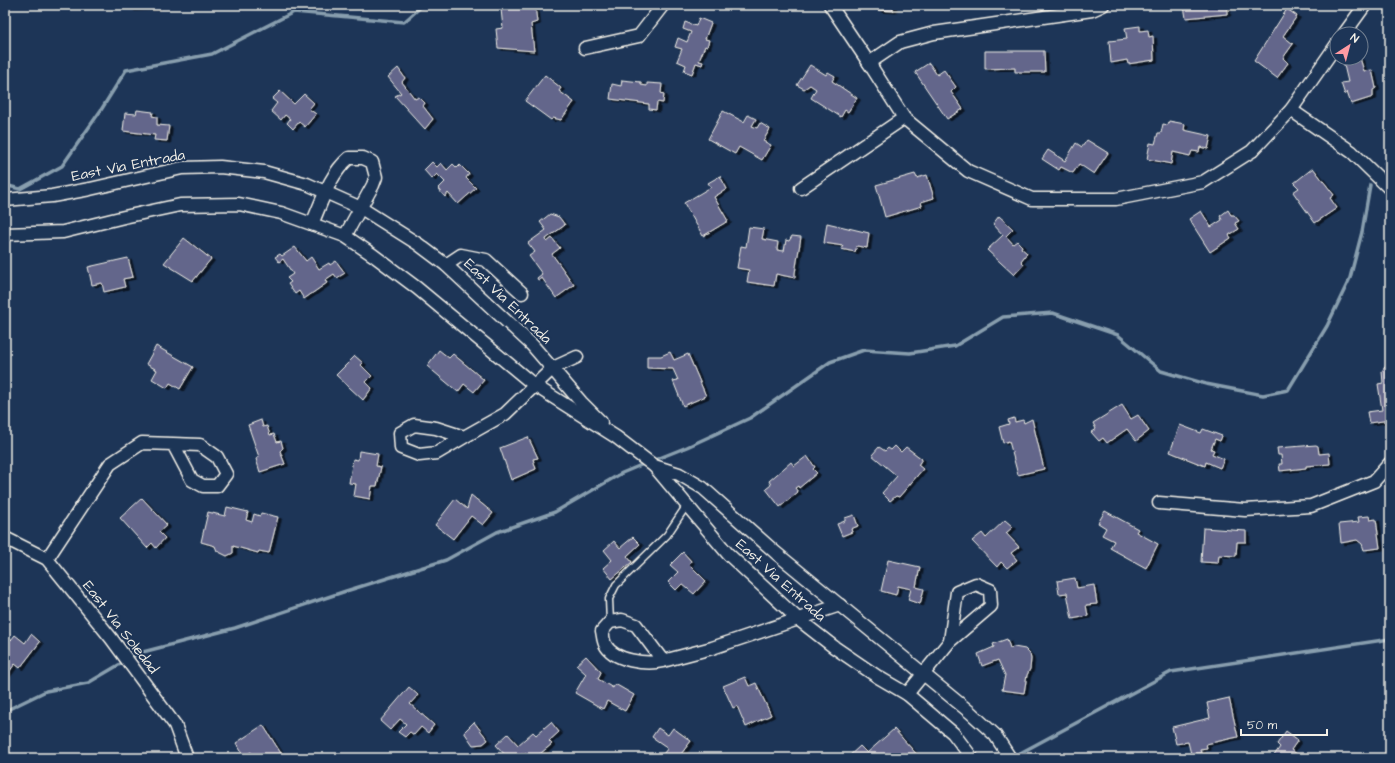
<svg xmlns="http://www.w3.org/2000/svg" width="1395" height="763" font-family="'Architects Daughter',sans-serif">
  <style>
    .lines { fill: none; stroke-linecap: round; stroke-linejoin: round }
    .stream { stroke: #889eae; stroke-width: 3.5 }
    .building { fill: #63668b; stroke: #f4f1e8; filter: url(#shadow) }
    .lane-casing { stroke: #f4f1e8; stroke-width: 9 }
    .street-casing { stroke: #f4f1e8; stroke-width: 15 }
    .lane { stroke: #1d3557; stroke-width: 6 }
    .street { stroke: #1d3557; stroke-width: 12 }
    .labels { text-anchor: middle; stroke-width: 4; stroke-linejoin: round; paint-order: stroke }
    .street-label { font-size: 15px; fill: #f4f1e8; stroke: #1d3557 }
  </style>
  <defs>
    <filter id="shadow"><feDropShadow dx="3.5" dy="2" stdDeviation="0" flood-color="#0009"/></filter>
  </defs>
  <rect width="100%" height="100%" fill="#1d3557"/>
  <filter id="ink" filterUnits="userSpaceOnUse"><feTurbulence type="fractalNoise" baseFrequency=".025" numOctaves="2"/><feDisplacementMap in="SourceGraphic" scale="8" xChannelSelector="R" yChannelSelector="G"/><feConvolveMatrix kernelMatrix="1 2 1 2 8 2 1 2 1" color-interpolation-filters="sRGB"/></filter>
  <g filter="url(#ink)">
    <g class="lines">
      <g class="stream">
        <polyline points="1385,163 1390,157"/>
        <polyline points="5,185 20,189 62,166 101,110 126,70 212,54 294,12 404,22 423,5"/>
        <polyline points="652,461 687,447 750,418 830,362 864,350 910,353 955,346 1003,317 1053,313 1118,335 1161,371 1206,384 1263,395 1288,390 1327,326 1350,278 1362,232 1370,185"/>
        <polyline points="5,711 46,691 88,683 139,653 235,628 346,591 446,560 497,532 555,512 622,473 646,463"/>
        <polyline points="1011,758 1171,672 1390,639"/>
      </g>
    </g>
    <g class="building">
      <polygon points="130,5 157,5 157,8 131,9"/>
      <polygon points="535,5 537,22 531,24 534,51 498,48 496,29 503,28 501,9"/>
      <polygon points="878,5 893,5 893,11 878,10"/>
      <polygon points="1227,5 1227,14 1186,18 1184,6"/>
      <polygon points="1287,9 1297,16 1283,36 1293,44 1283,58 1288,63 1277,78 1254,61"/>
      <polygon points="699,18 711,23 705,39 709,40 707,47 705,46 699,61 703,62 702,65 696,63 692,74 684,71 686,65 677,61 682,49 675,47 678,38 687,42 691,32 683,29 685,22 696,26"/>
      <polygon points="1140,26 1140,31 1148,30 1149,37 1153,36 1154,60 1128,64 1127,60 1111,63 1109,41 1127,39 1125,28"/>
      <polygon points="985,51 1044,51 1045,72 1015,72 1015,68 985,69"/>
      <polygon points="1360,58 1364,71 1372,70 1376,88 1373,90 1373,97 1351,104 1347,92 1345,95 1341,83 1348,82 1343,61"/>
      <polygon points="929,63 937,75 944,70 956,87 951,92 963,109 947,119 915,72"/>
      <polygon points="810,65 826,75 828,72 835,76 832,81 857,98 848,112 845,110 841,117 811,98 816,89 810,85 804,89 797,85"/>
      <polygon points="398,68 405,78 402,82 415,99 419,97 425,103 423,106 433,119 425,129 395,96 401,93 388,77"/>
      <polygon points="545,75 561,88 559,91 574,102 561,120 553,118 551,120 525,101"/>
      <polygon points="622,80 641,82 641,85 647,86 647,83 662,84 661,93 664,94 663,103 657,102 656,110 649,109 649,104 610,99 612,84 621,86"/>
      <polygon points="280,91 294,104 304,94 314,103 309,109 316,114 305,127 299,122 293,129 287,123 290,119 285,115 281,120 271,111 277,103 272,99"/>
      <polygon points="137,110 153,112 152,116 157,117 157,125 169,126 167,141 154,140 155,135 123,131 125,113 136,114"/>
      <polygon points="723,111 744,122 748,115 756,119 752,126 757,128 760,123 770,129 763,141 771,145 762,160 739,147 735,154 708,139"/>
      <polygon points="1169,121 1185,124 1184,130 1211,136 1208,149 1200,147 1199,152 1192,151 1190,156 1173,152 1171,164 1147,159 1150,143 1155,144 1158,133 1161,133 1163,124 1168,125"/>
      <polygon points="1087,140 1108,153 1094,174 1079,164 1073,173 1061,167 1059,170 1042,159 1048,150 1065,161 1076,143 1082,147"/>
      <polygon points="432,162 437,167 441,163 447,170 453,164 457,168 460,165 469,174 466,178 476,188 458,204 448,193 445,197 438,189 445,182 437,174 432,179 424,170"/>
      <polygon points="1313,168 1334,195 1330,198 1337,208 1315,223 1293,192 1299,188 1294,183"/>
      <polygon points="915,174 917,178 927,175 934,198 921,202 922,206 885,217 876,185"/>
      <polygon points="720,176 727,189 714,197 728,221 703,236 684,203 711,187 708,183"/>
      <polygon points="1228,210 1231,215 1234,215 1239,221 1235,223 1239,229 1229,235 1231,238 1210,252 1189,219 1201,211 1211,227 1222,220 1220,216"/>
      <polygon points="550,214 559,217 565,225 546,239 547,242 552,238 560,248 552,254 574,285 556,298 542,278 538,280 537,278 542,274 529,256 535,252 528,243 546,230 540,222"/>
      <polygon points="999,216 1013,229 1006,236 1013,244 1017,241 1022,246 1021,248 1027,253 1021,261 1024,264 1014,275 987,250 1003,235 993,224"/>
      <polygon points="827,223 869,233 867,248 857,246 855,252 841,249 843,246 824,243"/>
      <polygon points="749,227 764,229 762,239 778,242 777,250 784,251 786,240 789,241 792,236 801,237 795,273 795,278 776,274 774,286 747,282 749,270 737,268 741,246 746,247"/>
      <polygon points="184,238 211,259 193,281 164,263"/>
      <polygon points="295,247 306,261 311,257 319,269 329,263 330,265 336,261 345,273 337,278 334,274 325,280 327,283 304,299 299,291 295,294 288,284 291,282 287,278 293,274 283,259 279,262 275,257 280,254 282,256"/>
      <polygon points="128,258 133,277 123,279 125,287 104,292 102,283 92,285 88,267"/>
      <polygon points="156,346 193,367 180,389 170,383 167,388 152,379 157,370 146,364"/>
      <polygon points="439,350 449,358 453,354 484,380 474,392 464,384 458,392 427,366"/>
      <polygon points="670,352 674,360 688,354 706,396 683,406 673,381 678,380 673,369 647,368 647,356 661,356"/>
      <polygon points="355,356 363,363 361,365 372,376 366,382 372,388 363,400 336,375"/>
      <polygon points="1390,360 1390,420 1369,423 1367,412 1382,410 1378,384 1383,383 1382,371"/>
      <polygon points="1122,405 1131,419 1138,415 1149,431 1136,441 1127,429 1107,443 1103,438 1099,441 1091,432 1096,429 1093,423"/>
      <polygon points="1014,418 1015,422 1023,420 1024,423 1032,419 1044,469 1018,475 1009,441 1003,443 999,427 1009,424 1008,420"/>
      <polygon points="261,420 263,427 267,426 270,435 274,434 277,442 281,441 283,448 280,451 285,464 260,472 256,459 259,457 248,425"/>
      <polygon points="1180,425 1201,433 1203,429 1222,436 1220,441 1215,439 1211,449 1214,450 1212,454 1224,459 1220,468 1206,462 1205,466 1170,452"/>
      <polygon points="528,437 538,458 533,459 536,469 511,480 500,448"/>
      <polygon points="1316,445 1318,446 1319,454 1329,453 1330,464 1306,466 1306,468 1280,471 1279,464 1282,464 1281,455 1278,455 1277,448"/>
      <polygon points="895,446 901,452 906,447 922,459 918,465 923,469 899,497 896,496 890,501 882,493 897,476 872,455 879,447 885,451 888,448 891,450"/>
      <polygon points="359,451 378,454 376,466 381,467 377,486 372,486 370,499 354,496 356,484 349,483 353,459 358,460"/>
      <polygon points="807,456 815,467 813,469 817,473 799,488 798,486 795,488 798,492 780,507 766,489 771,485 769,481 791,462 794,466"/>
      <polygon points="471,495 493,513 483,525 471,516 453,539 435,525 455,499 467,509"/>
      <polygon points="142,498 167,525 159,532 165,538 156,548 152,543 147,548 120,518"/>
      <polygon points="227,507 248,512 246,520 252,522 254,514 260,516 261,513 278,517 269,553 259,551 258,553 233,546 233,553 227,556 217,551 215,546 201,542 208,512 225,516"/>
      <polygon points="1105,511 1138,529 1136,532 1158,544 1146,568 1110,548 1114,541 1102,535 1106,528 1098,523"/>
      <polygon points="854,515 858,526 851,529 852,532 842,536 837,524 845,521 845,518"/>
      <polygon points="1369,516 1370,520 1376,519 1380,548 1364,550 1362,544 1357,540 1341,543 1339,524 1359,522 1358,517"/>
      <polygon points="1005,520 1013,527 1006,533 1019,547 1011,553 1017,560 1007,568 1001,562 997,567 972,541 982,533 986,538"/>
      <polygon points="1203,528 1246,531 1246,542 1237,542 1236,556 1219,555 1218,563 1201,562"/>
      <polygon points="633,537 640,544 627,556 632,562 612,579 603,568 612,560 604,550 614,541 620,548"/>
      <polygon points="683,552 691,561 689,564 706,581 694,594 682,584 676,590 668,582 678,572 670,565"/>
      <polygon points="888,560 920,567 916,587 924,589 920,604 908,600 911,589 898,586 896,595 881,591"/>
      <polygon points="1075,578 1077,588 1094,585 1097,604 1086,605 1088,616 1072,619 1067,593 1059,594 1057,581"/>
      <polygon points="31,634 40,642 20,668 15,664 5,677 5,637 6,636 11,640 15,635 25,643"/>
      <polygon points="1007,639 1010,648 1014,647 1025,649 1030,654 1031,659 1030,669 1027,675 1024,693 1002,690 1005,675 998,660 982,666 978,654 994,647 993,644"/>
      <polygon points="586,656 601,672 598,679 613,688 615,684 634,695 625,711 607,701 603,709 575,693 586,674 576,665"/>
      <polygon points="745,677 749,686 756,683 771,715 746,727 737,706 733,708 723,686"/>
      <polygon points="409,687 418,695 410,704 434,725 428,733 421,727 414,735 410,732 405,737 398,732 406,724 400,719 390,730 380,721"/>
      <polygon points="1229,698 1238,737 1206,744 1207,748 1200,749 1201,753 1191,754 1188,742 1176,744 1172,727 1210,718 1207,703"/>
      <polygon points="474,722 488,740 483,744 473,745 464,732"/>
      <polygon points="551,722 559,732 549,741 552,744 535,758 529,758 524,752 520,755 522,758 505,758 507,757 496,745 508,734 518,745 533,732 536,735"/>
      <polygon points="263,725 284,758 255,758 251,752 244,756 236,743"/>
      <polygon points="658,728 668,735 673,728 691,741 678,758 655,758 656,755 663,754 668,748 652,737"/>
      <polygon points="894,729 920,758 882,758 881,757 879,758 850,758 848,757 860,746 867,753"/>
      <polygon points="1286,731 1298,740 1291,750 1303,758 1273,757 1280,747 1277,744"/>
    </g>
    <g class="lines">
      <defs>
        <g id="lane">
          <polyline points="610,622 609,599 616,585 667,535 687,505"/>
          <polyline points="999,758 1007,753"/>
        </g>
        <g id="street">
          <polyline points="830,5 869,63 904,118 968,171 1032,199 1116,199 1203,182 1252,151 1291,110 1337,44"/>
          <polyline points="1344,34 1365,5"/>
          <polyline points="585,48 639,36 663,5"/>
          <polyline points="869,63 900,42 934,33 1092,10 1103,5"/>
          <polyline points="1291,110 1352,152 1390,189"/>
          <polyline points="801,188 904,118"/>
          <polyline points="5,200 52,196 90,189 182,168 220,167 264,172 307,184 361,208 418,244 446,265 532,345 581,402 601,422"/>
          <path d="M312,224C322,201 330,174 349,158H363L372,162L376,177L373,185L345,236"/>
          <polyline points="5,234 63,232 124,217 180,205 239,204 281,213 345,236 373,255 417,288 534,385 616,437 654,466 728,554 798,619 834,647 878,677 907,694 953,733 972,758"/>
          <polyline points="446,265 461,255 486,260 522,293"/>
          <polyline points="464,437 437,453 419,455 401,448 400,433 414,425 436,428 464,437 505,414 553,368 577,357"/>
          <polyline points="654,466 679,474 703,488 776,553 971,713 995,735 1010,758"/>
          <polyline points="1159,503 1245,510 1311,506 1374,481 1390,463"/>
          <polyline points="5,538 47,559 111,638 175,725 187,758"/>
          <polyline points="47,559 110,464 142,443 173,444 192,480 203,486 217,486 226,474 217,457 200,445 173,444"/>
          <path d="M663,661L636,625L622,620L610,622L602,631C603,635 603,640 605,644C613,661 647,665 663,661L712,648L840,605"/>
          <polyline points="907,694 950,641 991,606 990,590 976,584 957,592 950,641"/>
        </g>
      </defs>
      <use href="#lane" class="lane-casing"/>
      <use href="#street" class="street-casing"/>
      <use href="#lane" class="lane"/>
      <use href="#street" class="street"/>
    </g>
  </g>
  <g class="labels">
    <g class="street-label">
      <text transform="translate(128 165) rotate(-11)" y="5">East Via Entrada</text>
      <text transform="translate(508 301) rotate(44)" y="5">East Via Entrada</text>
      <text transform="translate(781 580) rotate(42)" y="5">East Via Entrada</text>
      <text transform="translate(121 627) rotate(52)" y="5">East Via Soledad</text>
    </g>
  </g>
  <rect width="1395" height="763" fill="none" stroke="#1d3557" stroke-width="20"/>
  <rect x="10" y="10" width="1375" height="743" fill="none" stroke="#f4f1e8" stroke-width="1.5" filter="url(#ink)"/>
  <g transform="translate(1349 46) rotate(36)"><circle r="19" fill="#1d3557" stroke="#738091"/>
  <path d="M0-3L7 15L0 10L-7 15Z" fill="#ff9aa2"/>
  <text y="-6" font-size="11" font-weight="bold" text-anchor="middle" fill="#f4f1e8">N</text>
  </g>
  <path d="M1241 729v6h86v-6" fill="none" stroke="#f4f1e8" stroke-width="2"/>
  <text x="1247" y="729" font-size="12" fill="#f4f1e8" stroke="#1d3557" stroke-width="3" paint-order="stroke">50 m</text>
</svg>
